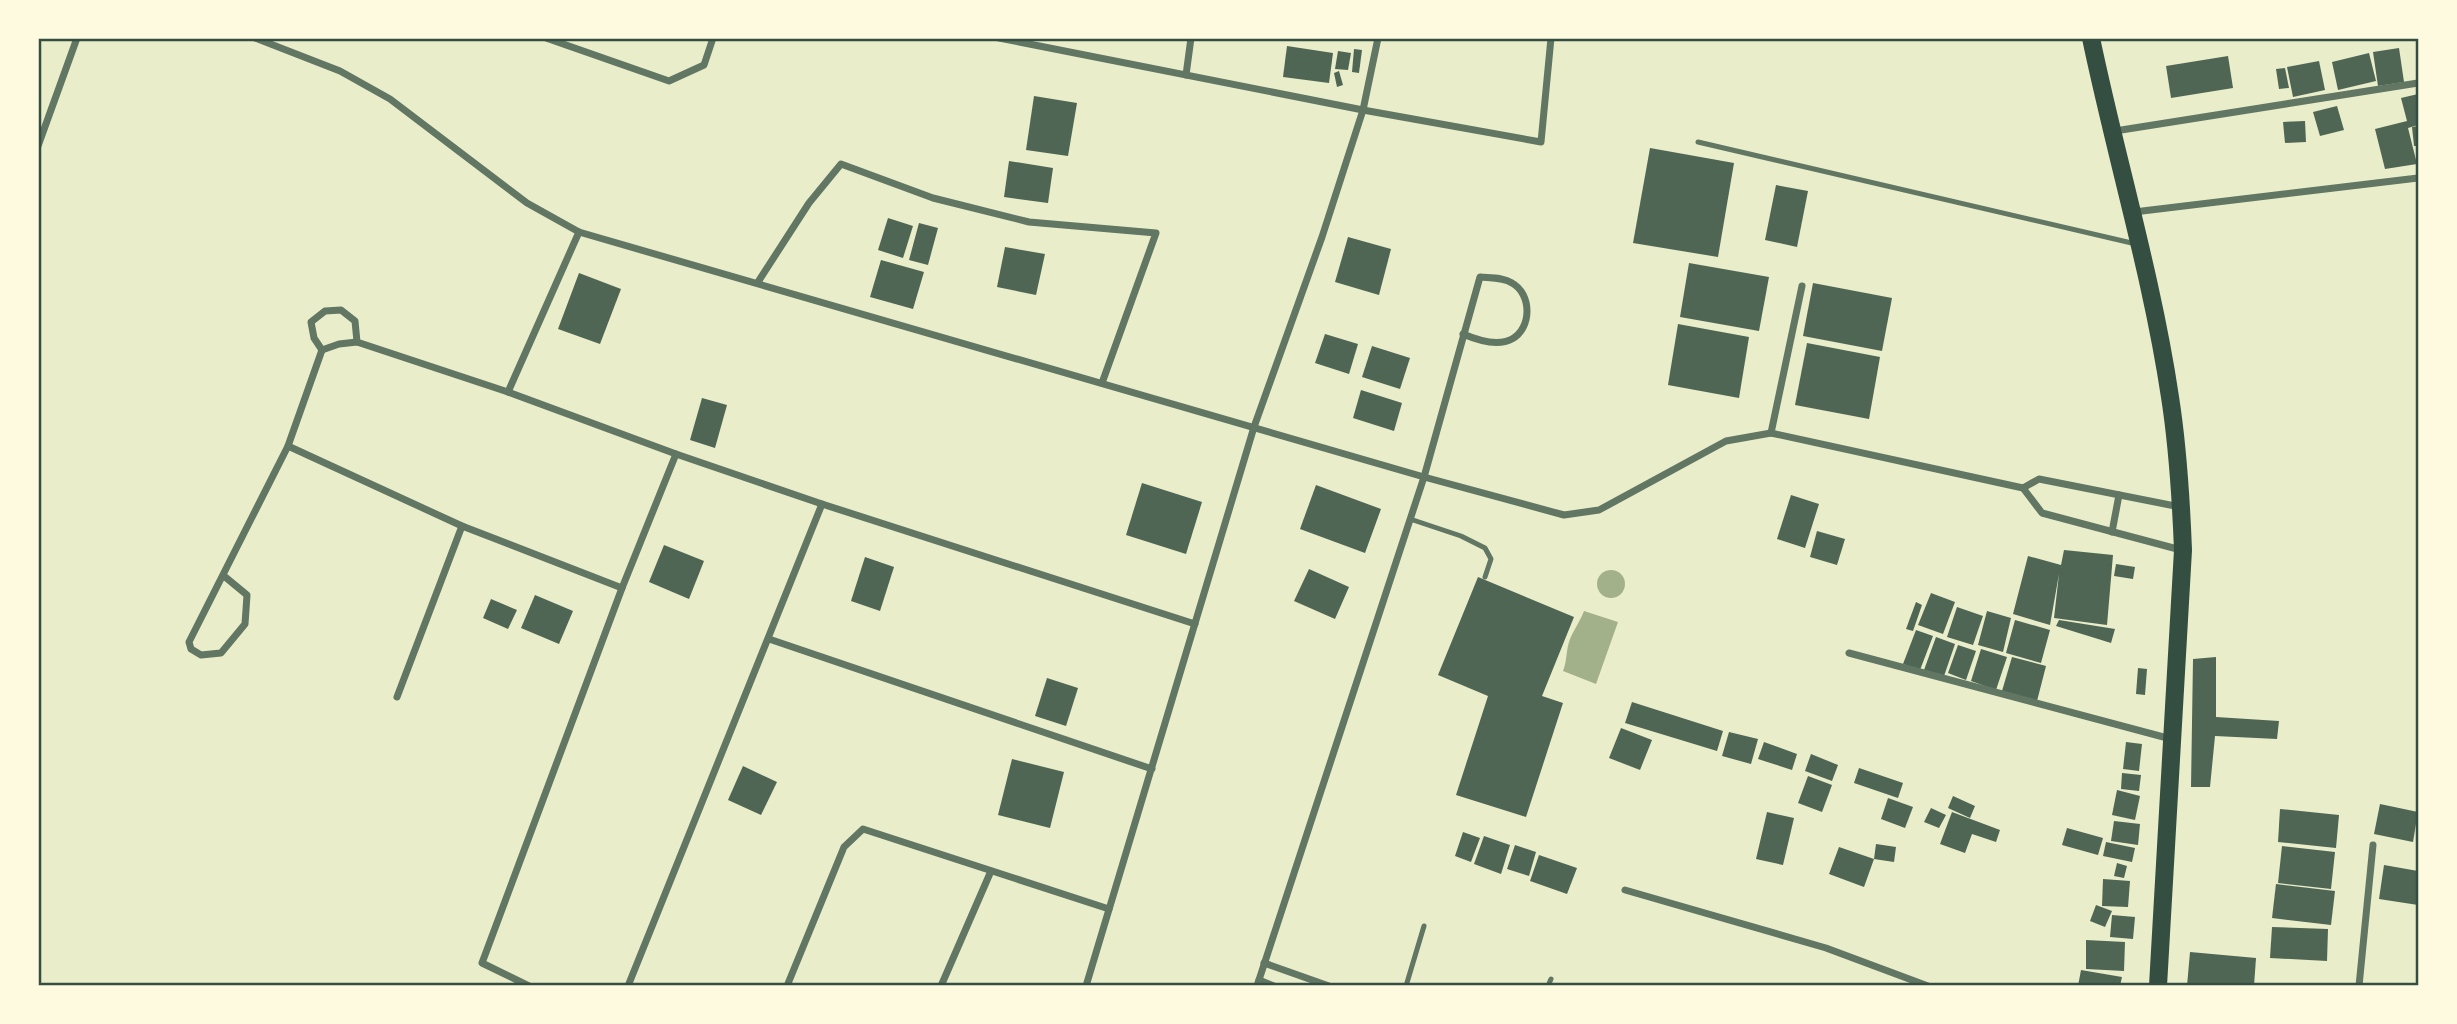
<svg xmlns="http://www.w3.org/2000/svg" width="2457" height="1024" font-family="'Noto Serif',serif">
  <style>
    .water { fill: #a3b18a }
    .building { fill: #4f6655 }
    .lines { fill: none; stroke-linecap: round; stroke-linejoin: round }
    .service { stroke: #617663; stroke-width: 5 }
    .minor { stroke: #617663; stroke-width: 7 }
    .primary { stroke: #344e41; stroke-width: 18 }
    .neatline { fill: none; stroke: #344e41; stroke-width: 2.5 }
  </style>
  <rect width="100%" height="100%" fill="#e9edc9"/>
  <g class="water">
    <circle cx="1611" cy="584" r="14"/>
    <path d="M1584,611L1618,622L1596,684L1563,671C1567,661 1566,652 1569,642C1572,632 1580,622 1584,611Z"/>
  </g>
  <g class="building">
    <polygon points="1287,46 1333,53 1329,83 1283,77"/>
    <polygon points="2399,48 2404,82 2378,86 2373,52"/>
    <polygon points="1354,49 1362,50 1359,73 1352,72"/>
    <polygon points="1338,51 1351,53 1348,70 1335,69"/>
    <polygon points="2369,53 2376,81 2338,90 2332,62"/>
    <polygon points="2228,56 2233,88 2171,98 2166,66"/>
    <polygon points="2319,61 2325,90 2293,97 2287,67"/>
    <polygon points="2285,68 2289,88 2279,89 2276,69"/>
    <polygon points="1339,71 1343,85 1337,87 1334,73"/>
    <polygon points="2418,94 2418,125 2408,128 2417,164 2385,169 2375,129 2407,121 2401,98"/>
    <polygon points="1034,96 1077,103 1068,156 1026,150"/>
    <polygon points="2337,106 2344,130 2320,136 2313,112"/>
    <polygon points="2305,121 2306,142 2285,143 2283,122"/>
    <polygon points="2418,126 2418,146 2414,146 2412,127"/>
    <polygon points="1650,148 1734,163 1718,257 1633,243"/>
    <polygon points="1009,161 1053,168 1048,203 1004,197"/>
    <polygon points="1776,185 1808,191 1797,247 1765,240"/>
    <polygon points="888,218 913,226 903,258 878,250"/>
    <polygon points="919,223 938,228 928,265 909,260"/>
    <polygon points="1348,237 1391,249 1379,295 1335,282"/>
    <polygon points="1005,247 1045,254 1036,295 997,287"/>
    <polygon points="881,260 924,272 913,309 870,297"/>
    <polygon points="1689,263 1769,277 1759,331 1680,317"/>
    <polygon points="579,273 621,289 600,344 558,329"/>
    <polygon points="1813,283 1892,298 1882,351 1803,336"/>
    <polygon points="1678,324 1749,337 1739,398 1668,385"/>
    <polygon points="1325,334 1358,344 1349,374 1315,363"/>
    <polygon points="1807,343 1880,357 1869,419 1795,405"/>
    <polygon points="1372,346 1410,358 1400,389 1362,377"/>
    <polygon points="1361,390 1402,403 1394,431 1353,418"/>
    <polygon points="702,398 727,405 715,448 690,440"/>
    <polygon points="1142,483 1202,502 1186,554 1126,535"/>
    <polygon points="1316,485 1381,509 1365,553 1300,529"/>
    <polygon points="1791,495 1819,504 1805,548 1777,539"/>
    <polygon points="1817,531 1845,539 1837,565 1810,557"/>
    <polygon points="664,545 704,561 689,599 649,582"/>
    <polygon points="2064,550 2113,555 2107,625 2054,618 2059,574 2050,625 2013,614 2028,556 2061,565"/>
    <polygon points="865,557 894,567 880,611 851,601"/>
    <polygon points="2116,564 2135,567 2133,579 2114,576"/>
    <polygon points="1309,569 1349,587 1335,619 1294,601"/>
    <polygon points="1478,577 1574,617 1542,696 1563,703 1526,817 1456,795 1488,696 1438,675"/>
    <polygon points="1931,593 1955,602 1943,634 1918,625"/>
    <polygon points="535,595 573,611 559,644 521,628"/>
    <polygon points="491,599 517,610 508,629 483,618"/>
    <polygon points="1916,602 1922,605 1913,631 1906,629"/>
    <polygon points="1957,607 1983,616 1973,645 1947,637"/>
    <polygon points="1987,611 2011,618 2003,652 1978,645"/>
    <polygon points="2015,620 2050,630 2041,663 2006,653"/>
    <polygon points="2059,620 2115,629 2111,643 2056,626"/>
    <polygon points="1916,630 1933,636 1920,670 1903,664"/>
    <polygon points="1936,637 1955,644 1944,676 1924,670"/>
    <polygon points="1958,645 1976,651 1966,680 1948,673"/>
    <polygon points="1981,649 2007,657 1996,690 1971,681"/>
    <polygon points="2012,657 2046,666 2037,701 2002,691"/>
    <polygon points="2216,657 2216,717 2279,721 2277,739 2215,736 2210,787 2191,787 2193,659"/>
    <polygon points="2138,668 2147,669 2145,695 2136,694"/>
    <polygon points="1047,678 1078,688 1066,726 1035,716"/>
    <polygon points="1632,702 1723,731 1717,751 1625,723"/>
    <polygon points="1621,728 1652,740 1640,770 1609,758"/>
    <polygon points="1729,732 1758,739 1751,764 1722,756"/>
    <polygon points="1764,742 1797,754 1792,770 1758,759"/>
    <polygon points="2126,742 2142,744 2139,771 2123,769"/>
    <polygon points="1811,754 1838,765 1832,781 1805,771"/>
    <polygon points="1012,759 1064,772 1050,828 998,815"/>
    <polygon points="743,766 777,782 761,815 728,800"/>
    <polygon points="1859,768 1903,783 1898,798 1854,783"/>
    <polygon points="2122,773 2141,775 2139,791 2121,789"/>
    <polygon points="1808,776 1832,785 1822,812 1798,803"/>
    <polygon points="2117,790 2140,796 2135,820 2112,815"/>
    <polygon points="1953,796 1975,806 1970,818 1948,808"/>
    <polygon points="1888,798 1913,807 1905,828 1881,819"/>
    <polygon points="2380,804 2418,812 2413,842 2374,834"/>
    <polygon points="1931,808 1946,815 1939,828 1924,822"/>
    <polygon points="2280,809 2339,815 2336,848 2278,842"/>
    <polygon points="1767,812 1794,818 1783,865 1756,859"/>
    <polygon points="1952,812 2000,830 1996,842 1972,834 1965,853 1940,844"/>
    <polygon points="2114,821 2140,824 2138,845 2111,841"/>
    <polygon points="2067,828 2103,838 2098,855 2062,845"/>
    <polygon points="1463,832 1480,838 1471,862 1455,856"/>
    <polygon points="1484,836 1510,845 1501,874 1474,864"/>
    <polygon points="2106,842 2135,848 2132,862 2103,856"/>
    <polygon points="1876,844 1896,847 1894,862 1874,859 1864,887 1829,874 1839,847 1874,859"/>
    <polygon points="1515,845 1536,852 1529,876 1507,869"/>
    <polygon points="2282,846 2335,852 2331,889 2278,883"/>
    <polygon points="1539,855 1577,868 1567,894 1530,881"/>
    <polygon points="2117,863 2127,866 2124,878 2114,876"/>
    <polygon points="2384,865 2418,871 2418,905 2379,899"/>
    <polygon points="2103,879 2130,881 2128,907 2102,906"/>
    <polygon points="2276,884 2335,891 2331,925 2272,918"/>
    <polygon points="2096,905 2112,911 2105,927 2090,921"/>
    <polygon points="2112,915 2135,917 2133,939 2110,937"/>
    <polygon points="2272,927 2328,929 2327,961 2270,958"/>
    <polygon points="2086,940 2125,942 2124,971 2086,969"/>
    <polygon points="2190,952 2256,958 2254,986 2187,986"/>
    <polygon points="2081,970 2122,977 2120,986 2078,986"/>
  </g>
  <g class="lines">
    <g class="service">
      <polyline points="1698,142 2136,244"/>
      <polyline points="1410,519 1461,536 1485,548 1491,559 1485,577"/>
      <polyline points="1406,986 1424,926"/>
      <polyline points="1548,986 1551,979"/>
    </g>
    <g class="minor">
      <polyline points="255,38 340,71 390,99 527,203 579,232 1424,477 1564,515 1599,510 1726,441 1771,433 2023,488 2039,479 2180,507"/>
      <polyline points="546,38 669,81 704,65 713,38"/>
      <polyline points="999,38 1363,110 1541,142 1551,38"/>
      <polyline points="1186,75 1191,38"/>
      <polyline points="2115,131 2418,83"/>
      <polyline points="38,146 77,38"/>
      <polyline points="2134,212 2418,178"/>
      <polyline points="758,282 809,203 841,164 933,198 1029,222 1156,233 1102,383"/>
      <polyline points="322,350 339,344 357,342"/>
      <polyline points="508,392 579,232"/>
      <polyline points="1771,433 1802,286"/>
      <polyline points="288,446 462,526 622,588"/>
      <polyline points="2023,488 2042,513 2181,550"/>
      <polyline points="2112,532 2119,495"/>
      <polyline points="224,576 247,595 245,624 221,653 201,655 191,649 189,642 288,446 322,350 314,338 311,322 325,311 341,310 355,321 357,342 508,392 676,454 822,504 1195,624"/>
      <polyline points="769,639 1152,769"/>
      <polyline points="1849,653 2171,739"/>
      <polyline points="397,697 462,526"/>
      <polyline points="1625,890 1826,948 1928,986"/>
      <polyline points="1264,963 1329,986"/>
      <polyline points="1259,980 1274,986"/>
      <polyline points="529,986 482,963 622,588 676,454"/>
      <polyline points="628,986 822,504"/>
      <polyline points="787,986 844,847 863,829 1109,909"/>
      <polyline points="941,986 991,871"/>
      <polyline points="1086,986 1254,427 1322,237 1363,110 1378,38"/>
      <path d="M1257,986L1424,477L1480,277C1490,278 1503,277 1512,283C1532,294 1532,328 1512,339C1497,347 1477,340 1463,334"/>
      <polyline points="2359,986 2373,845"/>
    </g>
    <path class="primary" d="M2091,38C2116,158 2152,276 2170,397C2178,448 2181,499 2183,550L2158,986"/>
  </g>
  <rect width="2457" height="1024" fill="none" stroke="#fefae0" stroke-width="80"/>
  <rect x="40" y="40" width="2377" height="944" class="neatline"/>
</svg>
